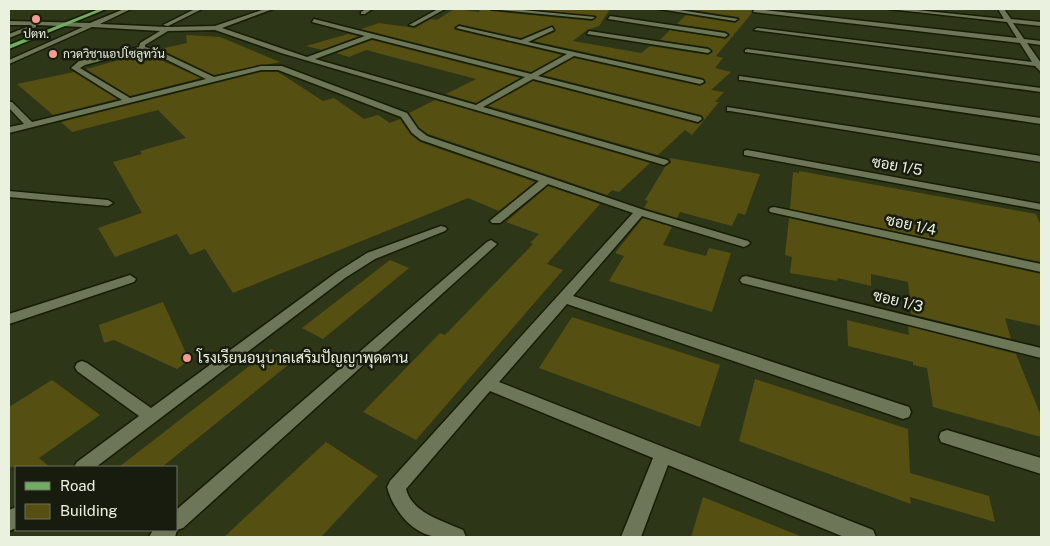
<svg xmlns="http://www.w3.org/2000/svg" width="1050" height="546" font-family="'Public Sans',Sarabun,sans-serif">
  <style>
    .building { fill: #564f12 }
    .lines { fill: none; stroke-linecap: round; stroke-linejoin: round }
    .minor-casing { stroke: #161d02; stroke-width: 3 }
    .major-casing { stroke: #161d02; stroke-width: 3 }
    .minor { fill: #6d7757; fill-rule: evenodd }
    .major { fill: #72ab62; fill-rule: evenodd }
    .poi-dot { fill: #f59c92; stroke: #181c0f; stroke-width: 2 }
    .labels { text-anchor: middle; stroke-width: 5; stroke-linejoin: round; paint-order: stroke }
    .far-poi-label { font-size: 12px; fill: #ebf1df; stroke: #181c0f }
    .street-label { font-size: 15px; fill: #ebf1df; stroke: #181c0f }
    .poi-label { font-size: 15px; fill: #ebf1df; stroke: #181c0f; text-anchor: start }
  </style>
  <rect width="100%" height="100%" fill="#2e3618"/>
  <g class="building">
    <polygon points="454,9 479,12 480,9 489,9 491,11 592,21 596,16 529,9 610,9 599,26 587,30 573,41 641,53 650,46 708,55 713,52 708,47 660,40 670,30 726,39 730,34 725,31 677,24 686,15 735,23 740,19 738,17 692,10 694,9 753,9 752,13 716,56 723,58 715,68 731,72 711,90 724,92 715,102 719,102 692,135 685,130 658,155 488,106 533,81 698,124 704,119 701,115 543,75 574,58 700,86 706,83 703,78 534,41 555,32 553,25 521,38 459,24 454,28 456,30 562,55 531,72 361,29 379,23 415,28 431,19 437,20"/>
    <polygon points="348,34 359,36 322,50 306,46"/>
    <polygon points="186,35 220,37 280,62 214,75 160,49 187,43"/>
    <polygon points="372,40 520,78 476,103 446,94 476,79 366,50 349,57 336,53"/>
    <polygon points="145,53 201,78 130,96 86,69"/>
    <polygon points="74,72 117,99 53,115 17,84"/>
    <polygon points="261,72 278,72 323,101 334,98 364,119 378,115 390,123 400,119 410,134 420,142 535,182 499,211 468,198 233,293 205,249 190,255 177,234 115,257 98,228 142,213 113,162 142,154 140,151 186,138 158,110 72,132 61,122"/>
    <polygon points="435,100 650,163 619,192 612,190 607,195 428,134 419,128 409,113"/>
    <polygon points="670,158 760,174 745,215 738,213 732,226 680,212 677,218 644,208 648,201 645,200 665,167 671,162"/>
    <polygon points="799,171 1036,214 1041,226 1041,262 790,209 793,172 799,173"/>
    <polygon points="548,186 600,204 547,264 563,270 416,440 363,412 440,333 445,335 533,244 530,243 539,234 506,222"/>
    <polygon points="643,218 672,227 663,245 706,256 709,248 731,253 712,312 609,281 624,256 615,253"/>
    <polygon points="789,218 1041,274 1041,326 1005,318 1011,339 911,314 908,282 871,274 871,286 838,278 837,281 790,273 792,257 785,255"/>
    <polygon points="390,260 409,268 323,339 302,328"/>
    <polygon points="163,302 189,360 177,369 114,340 104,343 99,325"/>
    <polygon points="572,317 720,365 700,427 539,368"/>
    <polygon points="847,320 909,335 908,326 1016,354 1041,416 1041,437 933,407 927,368 913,365 913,362 848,346"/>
    <polygon points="271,349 293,361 162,467 119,467"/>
    <polygon points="755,379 908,429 910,473 989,496 995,522 910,497 911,504 739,441"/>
    <polygon points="52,380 100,415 39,458 50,467 9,467 9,407"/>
    <polygon points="326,442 378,476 321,537 224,537"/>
    <polygon points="703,497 800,536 800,537 691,537"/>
  </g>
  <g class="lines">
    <defs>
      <g id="minor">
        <path d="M124,9H131L100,24L167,27L215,26L265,9H273L222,28L307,57L365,36L312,22L314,19L531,74L567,54L456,28L459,26L521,40L552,27L554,30L528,42L703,80L704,82L700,84L574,56L538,76L701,117L702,119L698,122L533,79L483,107L667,160L669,162L664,165L281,53L215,30L168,31L145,45V47L157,50L214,77L261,66H282L407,113L418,129L427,136L644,210L748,241L750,243L748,245L744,247L642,216L573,296L909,407L911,412L909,417L903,419L567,304L499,382L873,530L876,537H844L668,465L641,537H621L653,458L490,391L406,489C412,513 443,521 463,530L466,537C456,537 447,538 438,537C413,535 393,510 387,487L390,481L633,213L548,184L500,223H492L490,221L492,219L539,181L421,140L412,133L401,117L278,70H261L9,133V127L24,124L9,108V102H12L32,122L122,100L71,68L79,61L139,47L140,43L160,31L92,27L9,64V60L83,27L36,25V27L9,38V34L32,25H9V21L90,23ZM372,38L525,77L476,105L315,59ZM142,50L153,53L206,79L130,98L80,68L85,65Z"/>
        <polygon points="195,9 202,9 168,26 163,25"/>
        <polygon points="366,9 372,9 365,14 361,14 361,12"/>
        <polygon points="438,9 445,9 414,26 409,25"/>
        <polygon points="491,9 512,9 595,17 592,19"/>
        <polygon points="659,9 673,9 738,19 735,21"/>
        <polygon points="755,9 1017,38 1007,22 889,9 907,9 1004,19 998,9 1004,9 1011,19 1041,22 1041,26 1013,23 1024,39 1041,41 1041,45 1027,43 1041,63 1041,72 1035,66 754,30 757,28 1032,62 1020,43 753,12"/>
        <polygon points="610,16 725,33 728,35 725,37 608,19"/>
        <polygon points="589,31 708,49 711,51 708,53 587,34"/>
        <polygon points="747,49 1041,88 1041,92 745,52 745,50"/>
        <polygon points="739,76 1041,118 1041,124 742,80 739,80"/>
        <polygon points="727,107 1041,156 1041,162 730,111 727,111"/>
        <polygon points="747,150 1041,204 1041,210 744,155 744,151"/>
        <polygon points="9,191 108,200 113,203 108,206 9,197"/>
        <polygon points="774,207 1041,264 1041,272 770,212 769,210 770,208"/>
        <polygon points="441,226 445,227 447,229 445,231 375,259 345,278 96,467 74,467 77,462 139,416 77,371 75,367 77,363 82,361 87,363 151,408 337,272 367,253"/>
        <polygon points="491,240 497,244 495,246 183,528 177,530 175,537 149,537 153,530 176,530 176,510 487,242"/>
        <polygon points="130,275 136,279 134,282 9,324 9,314"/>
        <polygon points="746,276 1041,348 1041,358 742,283 740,280 742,277"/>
        <polygon points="947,430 1041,458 1041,474 941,442 939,437 941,432"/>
        <polygon points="16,507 16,528 9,531 9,510"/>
      </g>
      <polygon id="major" points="99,9 106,9 9,49 9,45"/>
    </defs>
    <use href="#minor" class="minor-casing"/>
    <use href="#major" class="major-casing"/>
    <use href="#minor" class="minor"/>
    <use href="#major" class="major"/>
  </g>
  <g class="poi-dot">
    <circle cx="36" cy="19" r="5"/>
    <circle cx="53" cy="54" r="5"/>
    <circle cx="187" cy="358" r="5"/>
  </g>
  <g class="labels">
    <g class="far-poi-label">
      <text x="36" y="38">ปตท.</text>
      <text x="63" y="58" text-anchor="start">กวดวิชาแอปโซลูทวัน</text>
    </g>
    <g class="street-label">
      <text transform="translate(897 166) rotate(10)" y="5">ซอย 1/5</text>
      <text transform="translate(911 225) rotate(12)" y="5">ซอย 1/4</text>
      <text transform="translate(898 301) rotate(14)" y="5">ซอย 1/3</text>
    </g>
    <g class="poi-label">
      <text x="197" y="363">โรงเรียนอนุบาลเสริมปัญญาพุดตาน</text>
    </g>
  </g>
  <rect width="1050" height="546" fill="none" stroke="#ebf1df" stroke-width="20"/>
  <rect x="15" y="466" width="162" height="65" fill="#181c0f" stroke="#6c7162"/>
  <rect x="25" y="482" width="25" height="8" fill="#72ab62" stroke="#6c7162"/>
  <text x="60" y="491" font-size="15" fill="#ebf1df">Road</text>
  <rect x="25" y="504" width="25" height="15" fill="#564f12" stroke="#6c7162"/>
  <text x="60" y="516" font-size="15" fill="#ebf1df">Building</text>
</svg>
